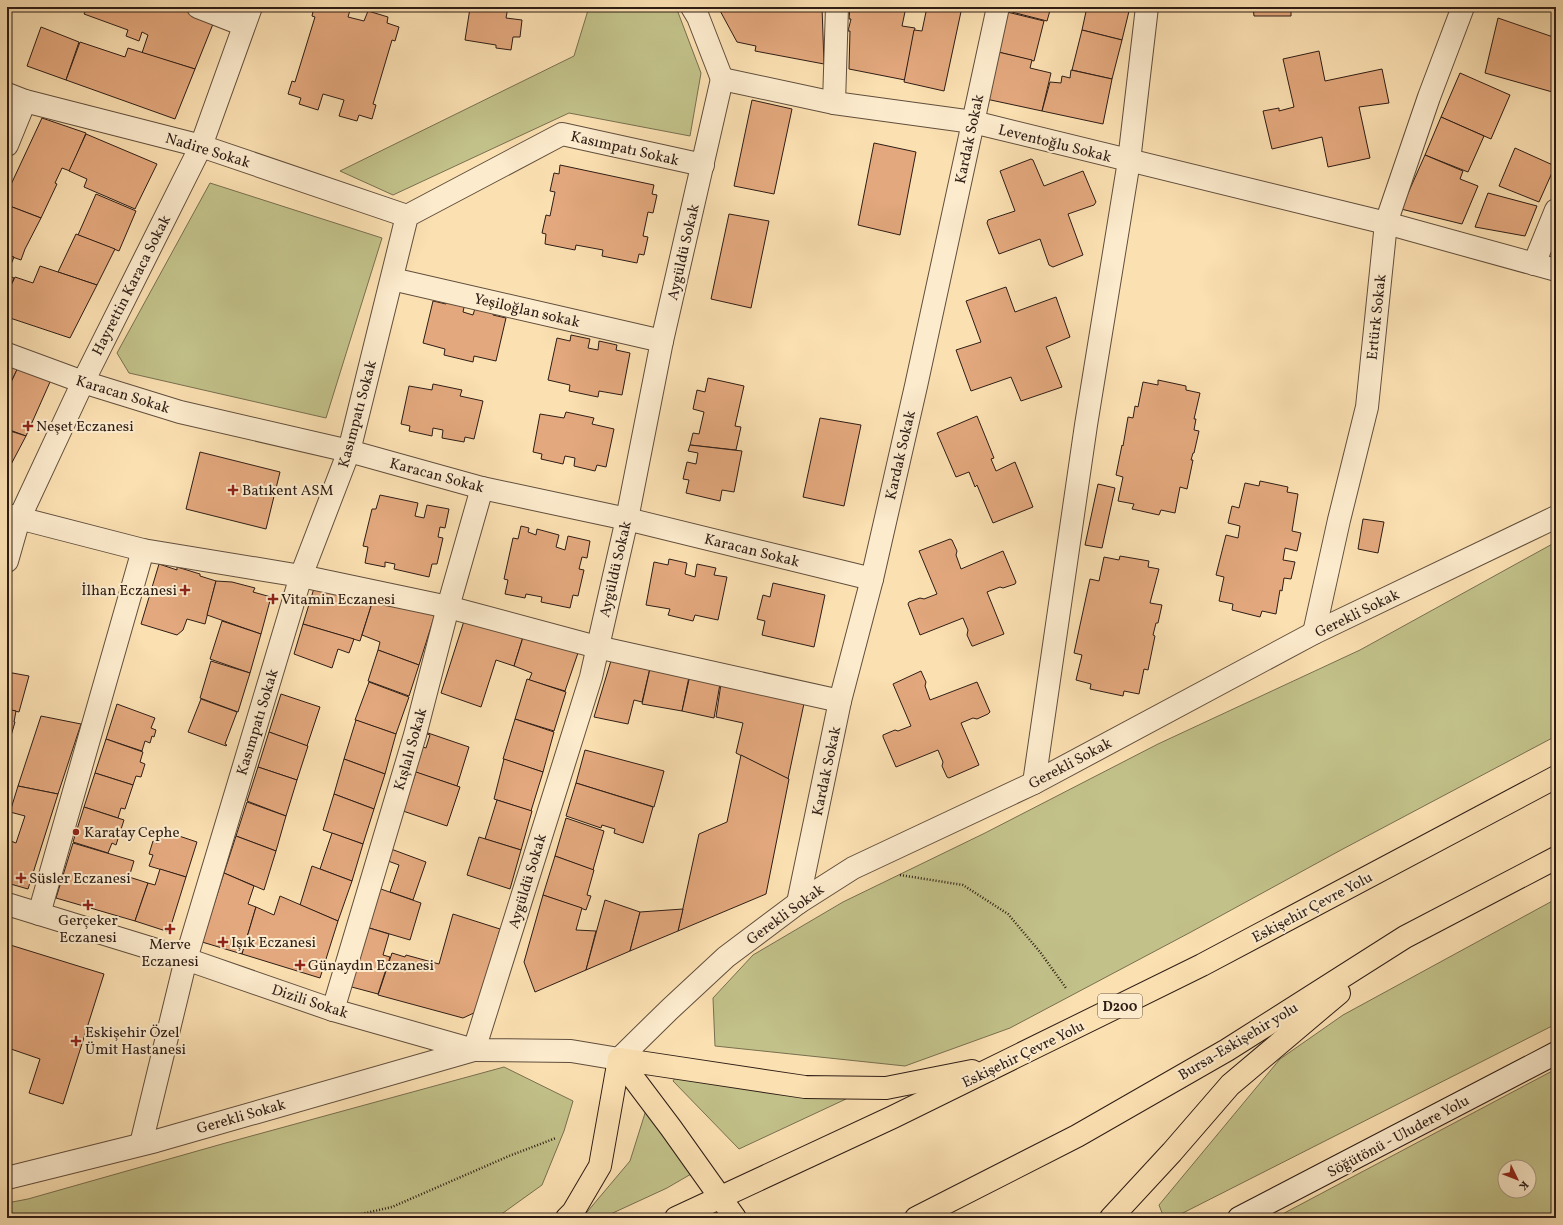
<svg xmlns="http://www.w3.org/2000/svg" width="1563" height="1225" font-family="Vollkorn,serif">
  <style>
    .green { fill: #c2c189; stroke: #786f4f; fill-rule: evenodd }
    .building { fill: #e3a87d; stroke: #2e1d15 }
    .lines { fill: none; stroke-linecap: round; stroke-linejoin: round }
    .street-casing { stroke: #614e3c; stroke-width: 24 }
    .secondary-casing { stroke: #2e1d15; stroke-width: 24 }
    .highway-casing { stroke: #2e1d15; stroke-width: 24 }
    .path { stroke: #2e1d15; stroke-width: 2.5; stroke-dasharray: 1 2; stroke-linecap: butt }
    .street { stroke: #fcebcd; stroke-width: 22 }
    .secondary { stroke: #fcebcd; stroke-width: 22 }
    .highway { stroke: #fbe0b2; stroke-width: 22 }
    .poi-dot { fill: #8f2418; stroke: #fcebcd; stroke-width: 1.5 }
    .labels { text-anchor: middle; stroke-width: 4; stroke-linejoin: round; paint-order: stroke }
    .shield { fill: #fcebcd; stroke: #6c5b4c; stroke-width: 1 }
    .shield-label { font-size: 14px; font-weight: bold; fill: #2e1d15 }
    .street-label { font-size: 15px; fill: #2e1d15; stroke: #fcebcd }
    .poi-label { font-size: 15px; fill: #2e1d15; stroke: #fcebcd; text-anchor: start }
  </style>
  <rect width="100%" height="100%" fill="#fbe0b2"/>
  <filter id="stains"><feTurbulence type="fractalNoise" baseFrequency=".005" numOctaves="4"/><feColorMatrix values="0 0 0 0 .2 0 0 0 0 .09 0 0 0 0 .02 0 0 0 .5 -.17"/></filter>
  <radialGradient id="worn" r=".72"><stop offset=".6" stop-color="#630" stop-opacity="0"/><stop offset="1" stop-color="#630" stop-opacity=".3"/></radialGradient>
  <g class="green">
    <polygon points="589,7 676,7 701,73 690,136 569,113 393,195 340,171 574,56"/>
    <polygon points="210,183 382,238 326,418 129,373 117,353"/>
    <polygon points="1556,542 1556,736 1341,850 1191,932 1010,1028 905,1066 715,1046 713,998 753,955 843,902 985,833 1158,744 1360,650"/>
    <polygon points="1556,899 1556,1024 1173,1218 1164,1218 1159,1205 1280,1059 1343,1015"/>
    <polygon points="504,1067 573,1101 564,1131 542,1185 496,1218 7,1218 7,1203 28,1199 222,1144"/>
    <path d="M1556,1069V1218H1275ZM1505,1167H1529V1191H1505Z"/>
    <polygon points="677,1075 846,1099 739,1149 673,1081"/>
    <polygon points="646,1110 698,1170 667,1188 602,1218 582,1218 630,1161"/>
  </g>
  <g class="building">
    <polygon points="66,7 184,7 215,19 195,69 142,53 148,35 142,32 139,41 126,36 128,30 84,14 85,12 75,8 75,10"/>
    <polygon points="314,7 351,7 348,17 364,21 368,11 388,17 387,23 399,27 395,41 392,40 373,104 376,105 372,119 359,115 357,121 339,116 344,100 323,94 318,110 299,104 301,98 288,94 292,81 295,82 315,17 312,16"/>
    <polygon points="463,7 508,7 506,18 522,20 520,37 513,37 511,50 496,48 496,45 465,40 470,8"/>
    <polygon points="718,7 822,7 824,64 755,51 756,46 737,42"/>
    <polygon points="850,7 906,7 902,26 915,28 905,80 849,69 850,31 848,31 851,19 849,19"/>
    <polygon points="927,7 962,7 944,91 904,82 914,30 922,31"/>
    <polygon points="1004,7 1051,7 1047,21 1004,10"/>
    <polygon points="1087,7 1130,7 1122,40 1082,30"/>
    <polygon points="1253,7 1291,7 1291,16 1254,16"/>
    <polygon points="1003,11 1044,21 1034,61 994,51"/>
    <polygon points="1498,18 1556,38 1556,93 1485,73"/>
    <polygon points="41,27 79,42 66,80 27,66"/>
    <polygon points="1082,30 1122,40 1112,79 1072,70"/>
    <polygon points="80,42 125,57 128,48 195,69 175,119 66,80"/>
    <polygon points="994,51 1032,60 1030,68 1051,73 1042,111 986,99"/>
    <polygon points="1319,51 1325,81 1382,69 1389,103 1359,107 1370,158 1328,167 1322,137 1272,149 1263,111 1279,108 1279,111 1294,107 1283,59"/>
    <polygon points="1071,70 1112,79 1103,124 1042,111 1050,82 1061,83 1062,76 1070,78"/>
    <polygon points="1460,73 1510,95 1491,139 1441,117"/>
    <polygon points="752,100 792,109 774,194 734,186"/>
    <polygon points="7,106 15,109 7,125"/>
    <polygon points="1441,117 1484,136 1468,172 1425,155"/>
    <polygon points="42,118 86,133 70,171 62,168 55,183 57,184 41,218 7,205 7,193"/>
    <polygon points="86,134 157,164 135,209 84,187 87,179 69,171"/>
    <polygon points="874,143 916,152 900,235 858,225"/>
    <polygon points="1515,148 1555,166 1539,202 1499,186"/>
    <polygon points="1425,155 1463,171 1460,179 1478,186 1462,224 1401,209"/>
    <polygon points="1031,159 1033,160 1044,186 1083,171 1096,202 1094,205 1068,214 1083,255 1053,267 1049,265 1040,239 999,254 987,223 988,220 1015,211 1000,171"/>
    <polygon points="560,165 654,185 652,194 657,195 653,213 648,212 643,236 648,237 644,255 639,254 637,263 602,256 603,250 576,245 575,250 545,244 546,234 542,233 546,215 550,216 555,192 550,191 554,173 559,174"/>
    <polygon points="1488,193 1537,206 1525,236 1475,227"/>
    <polygon points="96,194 136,211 119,251 78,235"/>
    <polygon points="7,205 41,218 25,249 21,260 7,255"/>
    <polygon points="729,214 769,221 751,308 711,299"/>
    <polygon points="76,234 115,249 97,285 58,272"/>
    <polygon points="7,255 14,257 7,274"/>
    <polygon points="40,266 97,285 70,338 7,317 7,294 15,277 33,283"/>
    <polygon points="7,275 14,278 7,294"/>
    <polygon points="1006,287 1015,312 1056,297 1070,337 1046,347 1062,387 1021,401 1011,377 971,391 956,350 981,342 966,301"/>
    <polygon points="448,299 465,303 463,312 473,315 476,305 494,310 493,315 506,318 496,361 474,356 473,362 444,355 445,349 423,343 433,301 446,304"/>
    <polygon points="571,335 590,339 588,348 598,350 599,341 617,345 616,350 630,353 622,395 599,391 598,397 569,391 570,385 548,380 557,338 570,341"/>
    <polygon points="7,357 21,361 7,391"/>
    <polygon points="21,361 54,373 26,436 7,429 7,391"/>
    <polygon points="708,378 744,386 735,426 741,427 736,450 690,445 693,433 699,434 704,412 693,409 697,390 705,392"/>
    <polygon points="1158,380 1186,386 1186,390 1200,393 1194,419 1196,419 1194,430 1199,431 1194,453 1193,453 1191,460 1193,460 1187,489 1180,487 1175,513 1161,510 1159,515 1132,509 1134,504 1118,501 1123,477 1116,475 1122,445 1123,446 1128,417 1133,418 1135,406 1138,407 1143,382 1158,385"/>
    <polygon points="433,384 462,390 460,396 483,401 474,439 465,437 464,442 442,438 443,430 433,428 432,436 409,431 410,426 401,424 409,386 432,390"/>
    <polygon points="566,412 594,418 592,424 614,429 606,467 597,465 595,471 574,466 575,458 565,456 563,464 541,459 542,454 533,452 540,414 564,418"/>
    <polygon points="977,416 994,458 991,459 996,471 1015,462 1033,507 993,523 977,485 975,487 969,472 956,477 937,433"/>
    <polygon points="820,418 861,425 844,506 803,497"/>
    <polygon points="7,430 26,436 7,472"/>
    <polygon points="690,445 742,451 734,492 722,490 720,501 686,493 689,480 683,479 687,462 696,464 698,453 688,451"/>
    <polygon points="200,452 280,472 266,529 186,509"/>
    <polygon points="1260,481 1288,487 1287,492 1298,494 1292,531 1301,533 1297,551 1285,548 1283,560 1295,562 1291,579 1284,578 1282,591 1280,590 1276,614 1262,611 1260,617 1232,610 1233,604 1219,601 1224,577 1216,575 1226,535 1238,538 1240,526 1228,523 1232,506 1239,508 1245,483 1259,486"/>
    <polygon points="1098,484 1115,488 1102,548 1085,545"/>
    <polygon points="380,495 418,503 415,516 424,518 427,505 449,509 445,528 440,527 438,537 443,538 437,564 432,564 429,577 394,569 395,564 385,562 385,567 365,563 368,547 363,546 372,509 376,509"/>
    <polygon points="1363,519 1384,522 1378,553 1358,549"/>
    <polygon points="521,526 529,528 528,532 536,535 537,529 559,535 556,547 565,550 568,536 590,541 587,558 582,557 579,569 584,570 578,596 573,595 570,608 541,602 542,597 526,594 525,598 505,594 508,580 504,579 513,538 518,539"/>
    <polygon points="950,539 952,540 957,551 956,555 961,569 1003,551 1016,582 1015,584 1003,588 1000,587 987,592 1004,634 973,646 972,646 967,635 968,630 963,618 920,635 908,604 909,602 920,598 924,599 937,594 919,551"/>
    <polygon points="1120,556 1149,561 1148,567 1159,569 1150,603 1162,605 1158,623 1156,623 1153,635 1155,636 1148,670 1144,669 1139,694 1124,691 1123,696 1090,689 1091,684 1076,680 1082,655 1074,653 1090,579 1099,581 1104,557 1119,560"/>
    <polygon points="669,559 687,563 685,574 695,577 697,564 716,568 714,575 727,577 718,620 695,615 693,621 668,615 670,609 646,605 654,562 668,565"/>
    <polygon points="159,564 177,570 177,567 200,574 200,576 216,581 205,624 187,619 183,630 177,635 141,624"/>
    <polygon points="216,581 232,582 255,588 253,592 271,597 261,634 207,615"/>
    <polygon points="773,583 825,595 814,647 762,635 765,621 757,619 763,595 770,597"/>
    <polygon points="315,585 373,600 360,641 303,624"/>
    <polygon points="373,600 435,614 419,665 378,650 380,642 362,635"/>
    <polygon points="222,621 261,634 250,673 210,659"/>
    <polygon points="464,621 524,634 514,666 496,660 481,707 441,693"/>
    <polygon points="303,624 354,639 349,653 338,649 332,668 294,654"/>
    <polygon points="524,634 580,647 565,691 529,680 532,673 514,666"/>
    <polygon points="378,650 419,665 409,696 368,681"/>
    <polygon points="613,654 651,664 642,702 634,700 628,724 594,717"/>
    <polygon points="211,661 250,673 238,712 200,698"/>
    <polygon points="651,664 690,672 682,711 642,704"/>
    <polygon points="691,671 721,678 714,718 682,711"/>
    <polygon points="921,671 926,682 925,686 930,700 977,682 990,712 988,714 977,719 973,718 961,723 979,765 949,778 947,777 942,766 943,762 938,750 896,767 883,737 883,735 895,730 898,731 911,726 893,684"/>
    <polygon points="7,672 29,676 19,712 7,709"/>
    <polygon points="722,677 806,694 788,779 736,753 743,723 716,717"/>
    <polygon points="527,679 566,692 554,731 515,719"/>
    <polygon points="369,682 409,697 396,734 355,720"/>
    <polygon points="281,694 320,707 307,746 269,732"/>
    <polygon points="201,699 237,712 225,744 227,745 226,746 188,732"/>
    <polygon points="117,704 155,718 151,728 156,730 154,737 152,736 150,743 145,741 142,751 106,739"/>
    <polygon points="7,709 16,711 14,722 15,722 8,746"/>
    <polygon points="41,716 81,724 58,794 18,786"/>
    <polygon points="515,719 554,732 543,772 503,759"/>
    <polygon points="356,720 396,734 385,774 344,759"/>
    <polygon points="269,732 308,746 297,780 258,767"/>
    <polygon points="428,733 469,747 457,786 415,772 423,747 426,748 430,735 427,734"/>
    <polygon points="106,739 143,752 140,762 145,764 141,777 136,776 133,785 95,773"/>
    <polygon points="585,750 664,771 654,807 576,783"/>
    <polygon points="741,755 789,779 766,894 678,931 699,834 727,822"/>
    <polygon points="344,759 385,774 374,809 334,794"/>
    <polygon points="504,759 543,772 531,811 494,799"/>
    <polygon points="258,767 297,780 286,816 247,801"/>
    <polygon points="416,772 460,787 447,826 403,811"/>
    <polygon points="95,773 133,785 125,809 121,808 118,818 84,807"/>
    <polygon points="576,783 653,807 643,843 614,833 615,829 602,825 601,828 566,816"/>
    <polygon points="18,786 58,794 28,889 7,883 7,845 8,840 16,843 25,816 10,812"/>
    <polygon points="334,794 374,809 363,844 323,830"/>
    <polygon points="497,800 532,811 521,850 485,839"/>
    <polygon points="247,802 286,816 276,851 236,836"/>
    <polygon points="84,807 124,820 116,845 112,843 108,853 73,842"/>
    <polygon points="566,818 604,831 593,870 555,856"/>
    <polygon points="161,830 197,842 186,877 149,866 153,855 149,854 153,841 157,843"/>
    <polygon points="332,833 363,844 352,881 320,869"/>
    <polygon points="236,836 276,851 264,890 224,873"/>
    <polygon points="479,837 521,850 510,889 467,875"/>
    <polygon points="73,843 134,861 129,877 148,883 135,921 56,898"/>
    <polygon points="391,849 426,862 413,900 390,892 399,865 388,861"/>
    <polygon points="555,856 594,870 587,895 591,896 586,910 543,895"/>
    <polygon points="312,866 352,881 338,921 300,905"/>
    <polygon points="160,869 186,877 169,932 135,921 148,883 155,885"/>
    <polygon points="224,873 254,886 248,904 256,907 242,954 202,942"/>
    <polygon points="378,888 421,903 410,940 366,927"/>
    <polygon points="543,895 582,908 576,930 596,931 586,970 535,992 524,962"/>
    <polygon points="280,896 338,921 320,978 242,954 256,907 274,915"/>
    <polygon points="605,900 640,912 630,951 586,970"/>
    <polygon points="683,909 678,931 630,951 640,912"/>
    <polygon points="453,914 500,929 476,1012 463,1018 378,995 392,953 405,957 406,955 439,964"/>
    <polygon points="366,927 389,934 383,955 390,957 378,994 348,986"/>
    <polygon points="7,944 104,974 63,1104 29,1093 40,1059 8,1048 7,1050"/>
  </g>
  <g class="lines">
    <defs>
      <g id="street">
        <polyline points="198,7 244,25"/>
        <polyline points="692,7 698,17 722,79"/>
        <polyline points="722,79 834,103 973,122 1386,223 1556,270"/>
        <polyline points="7,94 25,101 201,146 407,216"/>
        <polyline points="834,103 837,7"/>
        <polyline points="7,145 25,101"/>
        <polyline points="1534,264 1556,210"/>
        <polyline points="392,279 662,341"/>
        <polyline points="7,354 83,382 180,412 349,451 482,488 627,519 872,579"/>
        <polyline points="7,515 143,550 301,576 448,607 597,647 840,701"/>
        <polyline points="7,561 19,519 83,382 201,146 251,7"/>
        <polyline points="1314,633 1339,520 1367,407 1386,223 1429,97 1463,7"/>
        <polyline points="1034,783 1086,425 1129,161 1147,7"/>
        <polyline points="798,903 840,701 872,579 916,386 998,7"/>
        <polyline points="7,904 186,959 333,1010 474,1050 571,1051 619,1059 670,1009 726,957 798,903 853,868 1034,783 1314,633 1556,517"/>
        <polyline points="39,914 143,550"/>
        <polyline points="333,1010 415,735 448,607 482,488"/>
        <polyline points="474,1050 591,677 627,519 662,341 722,79"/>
        <polyline points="141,1144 186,959 301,576 349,451 407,216 562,134 703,165"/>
        <polyline points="7,1178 156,1141 474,1050"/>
      </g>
      <polyline id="secondary" points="1239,1218 1556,1053"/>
      <g id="highway">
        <polyline points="619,1059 805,1087 886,1088 972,1071"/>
        <polyline points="619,1059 671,1128 735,1218"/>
        <polyline points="567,1218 573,1212 600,1166 619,1059"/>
        <polyline points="676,1218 893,1117 1202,965 1556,777"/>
        <polyline points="916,1218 1077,1136 1227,1050 1405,937 1556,858"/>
        <polyline points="1111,1218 1172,1152 1230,1085 1339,993"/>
      </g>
    </defs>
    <use href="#street" class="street-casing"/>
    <use href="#secondary" class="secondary-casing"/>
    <use href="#highway" class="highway-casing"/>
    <g class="path">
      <polyline points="900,875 963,885 1008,914 1040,952 1066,988"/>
      <polyline points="344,1218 392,1207 509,1156 556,1138"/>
    </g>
    <use href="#street" class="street"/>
    <use href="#secondary" class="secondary"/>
    <use href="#highway" class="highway"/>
  </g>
  <g class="poi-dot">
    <path d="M26 420h4v4h4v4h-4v4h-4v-4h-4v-4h4z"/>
    <path d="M231 484h4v4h4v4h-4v4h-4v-4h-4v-4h4z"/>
    <path d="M183 584h4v4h4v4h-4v4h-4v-4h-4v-4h4z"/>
    <path d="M271 593h4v4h4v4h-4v4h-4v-4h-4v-4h4z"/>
    <circle cx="76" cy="832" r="4"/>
    <path d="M19 872h4v4h4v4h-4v4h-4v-4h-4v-4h4z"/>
    <path d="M86 899h4v4h4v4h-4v4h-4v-4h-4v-4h4z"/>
    <path d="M168 923h4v4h4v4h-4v4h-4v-4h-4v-4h4z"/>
    <path d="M221 936h4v4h4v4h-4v4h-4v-4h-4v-4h4z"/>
    <path d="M298 959h4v4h4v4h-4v4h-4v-4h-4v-4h4z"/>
    <path d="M74 1035h4v4h4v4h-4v4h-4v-4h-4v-4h4z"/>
  </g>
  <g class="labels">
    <rect class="shield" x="1098" y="994" width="44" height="24" rx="3"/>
    <g class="shield-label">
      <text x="1120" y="1011">D200</text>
    </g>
    <g class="street-label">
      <text transform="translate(969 139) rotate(-78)" y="5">Kardak Sokak</text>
      <text transform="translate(1055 143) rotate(14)" y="5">Leventoğlu Sokak</text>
      <text transform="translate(625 148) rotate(13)" y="5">Kasımpatı Sokak</text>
      <text transform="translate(208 150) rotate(17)" y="5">Nadire Sokak</text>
      <text transform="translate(683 252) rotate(-77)" y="5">Aygüldü Sokak</text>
      <text transform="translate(131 285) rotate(-63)" y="5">Hayrettin Karaca Sokak</text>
      <text transform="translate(527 310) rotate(13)" y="5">Yeşiloğlan sokak</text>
      <text transform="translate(1376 317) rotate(-84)" y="5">Ertürk Sokak</text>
      <text transform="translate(123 394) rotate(17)" y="5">Karacan Sokak</text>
      <text transform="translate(357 414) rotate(-75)" y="5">Kasımpatı Sokak</text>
      <text transform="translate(900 455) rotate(-77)" y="5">Kardak Sokak</text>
      <text transform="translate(437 475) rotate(15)" y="5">Karacan Sokak</text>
      <text transform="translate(752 550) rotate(14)" y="5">Karacan Sokak</text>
      <text transform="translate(615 569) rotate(-77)" y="5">Aygüldü Sokak</text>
      <text transform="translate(1357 613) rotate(-26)" y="5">Gerekli Sokak</text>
      <text transform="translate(257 722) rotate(-73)" y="5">Kasımpatı Sokak</text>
      <text transform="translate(410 749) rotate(-74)" y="5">Kışlalı Sokak</text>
      <text transform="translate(1070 763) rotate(-28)" y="5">Gerekli Sokak</text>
      <text transform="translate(826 771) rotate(-78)" y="5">Kardak Sokak</text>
      <text transform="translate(527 881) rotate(-73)" y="5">Aygüldü Sokak</text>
      <text transform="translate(1312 907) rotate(-28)" y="5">Eskişehir Çevre Yolu</text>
      <text transform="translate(785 914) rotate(-36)" y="5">Gerekli Sokak</text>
      <text transform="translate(310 1001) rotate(18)" y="5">Dizili Sokak</text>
      <text transform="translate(1238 1041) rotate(-31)" y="5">Bursa-Eskişehir yolu</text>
      <text transform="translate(1023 1054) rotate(-26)" y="5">Eskişehir Çevre Yolu</text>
      <text transform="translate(241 1116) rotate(-16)" y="5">Gerekli Sokak</text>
      <text transform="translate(1398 1136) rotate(-28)" y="5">Söğütönü - Uludere Yolu</text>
    </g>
    <g class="poi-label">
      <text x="36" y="431">Neşet Eczanesi</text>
      <text x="242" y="495">Batıkent ASM</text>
      <text x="177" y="595" text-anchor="end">İlhan Eczanesi</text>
      <text x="281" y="604">Vitamin Eczanesi</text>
      <text x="84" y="837">Karatay Cephe</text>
      <text x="29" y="883">Süsler Eczanesi</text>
      <text x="88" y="925" text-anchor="middle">Gerçeker<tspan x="88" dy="17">Eczanesi</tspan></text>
      <text x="231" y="947">Işık Eczanesi</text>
      <text x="170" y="949" text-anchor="middle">Merve<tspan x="170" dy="17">Eczanesi</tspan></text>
      <text x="308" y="970">Günaydın Eczanesi</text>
      <text x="85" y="1037">Eskişehir Özel<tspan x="85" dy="17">Ümit Hastanesi</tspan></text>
    </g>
  </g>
  <rect width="1563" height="1225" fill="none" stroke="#fbe0b2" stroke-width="24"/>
  <rect x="8" y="8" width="1547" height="1209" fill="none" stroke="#2e1d15" stroke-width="2"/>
  <rect x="12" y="12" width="1539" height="1201" fill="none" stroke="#2e1d15"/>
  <g transform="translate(1517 1179) rotate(133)"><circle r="19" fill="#fcebcd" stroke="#aa9983"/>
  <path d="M0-3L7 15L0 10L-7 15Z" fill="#8f2418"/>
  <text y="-6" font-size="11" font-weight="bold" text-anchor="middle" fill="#2e1d15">K</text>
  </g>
  <rect width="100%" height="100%" filter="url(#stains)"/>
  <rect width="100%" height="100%" fill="url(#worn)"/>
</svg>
